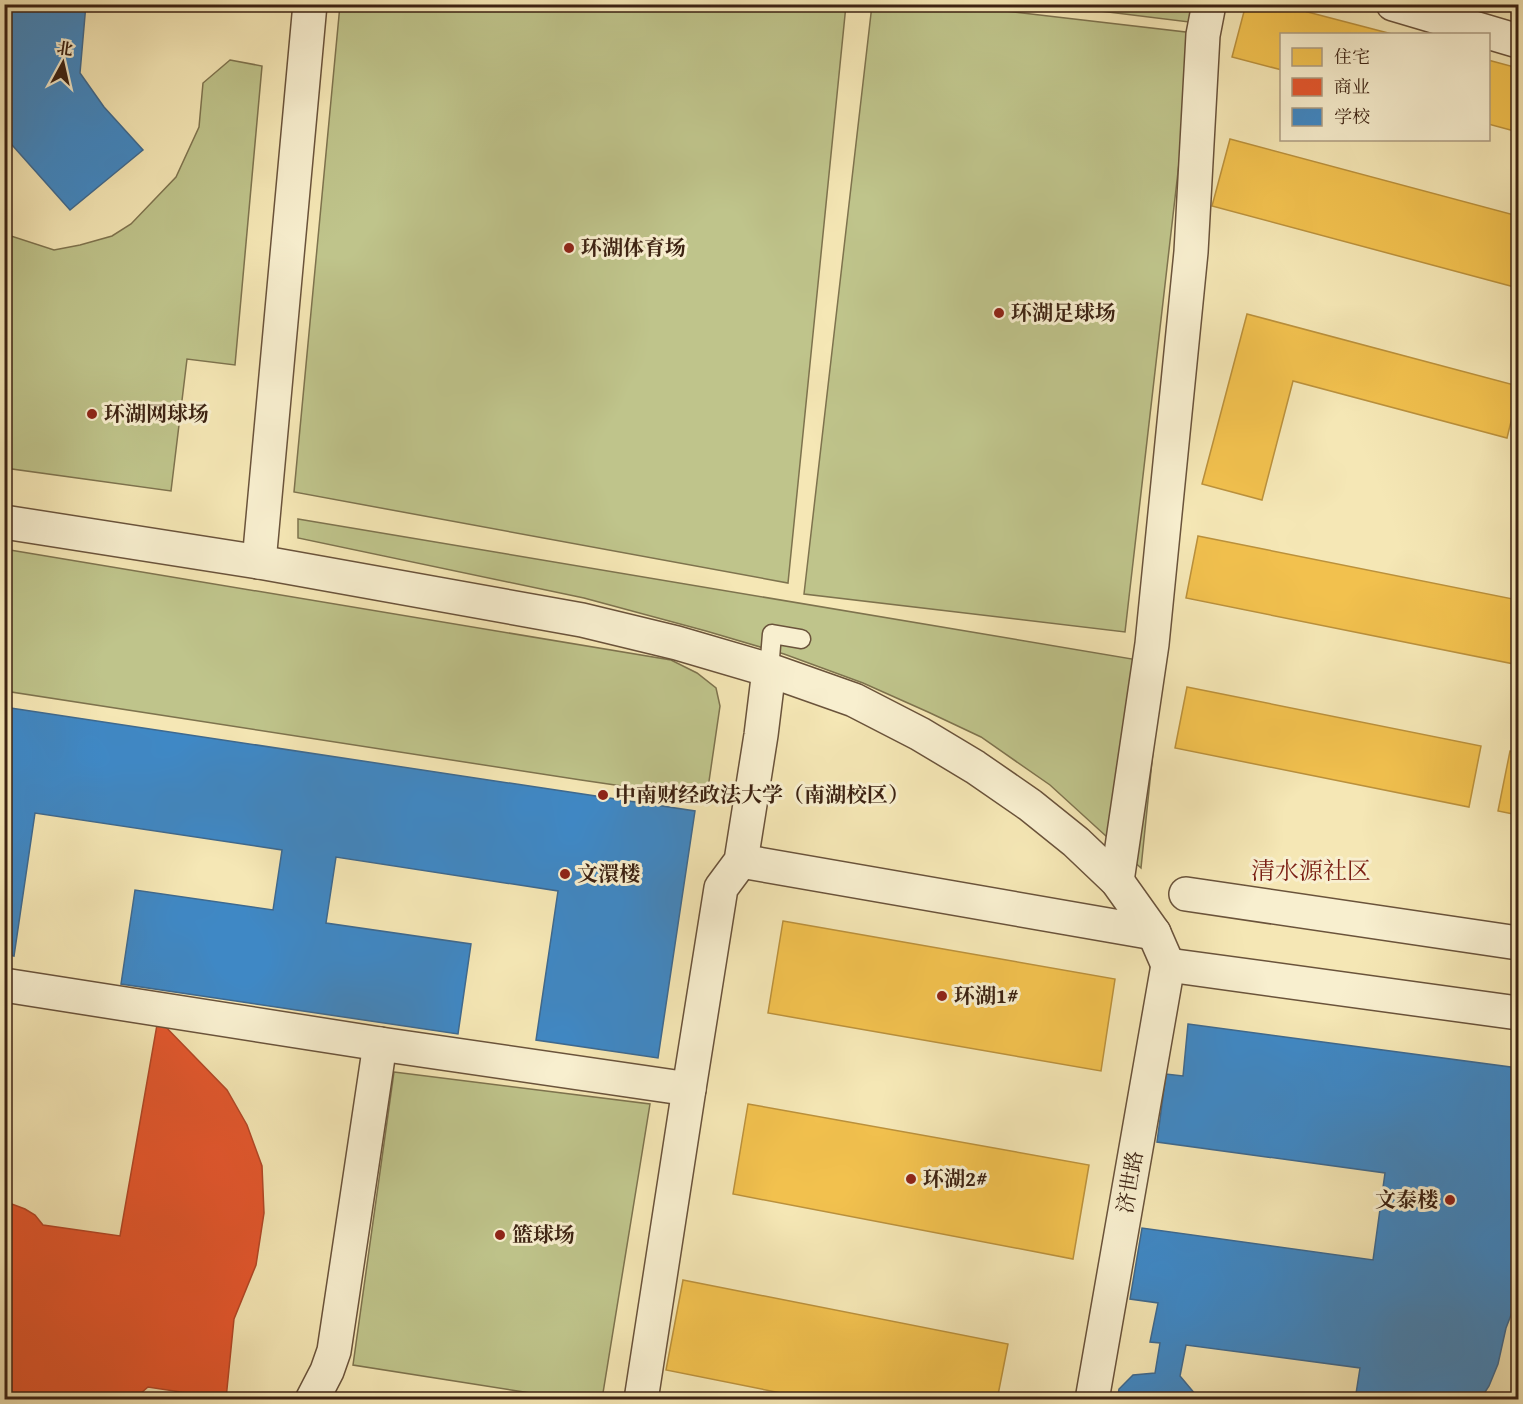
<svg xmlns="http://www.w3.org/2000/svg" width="1523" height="1404" font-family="'Gentium Book Plus','Noto Serif SC',serif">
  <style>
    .green { fill: #bfc48b; stroke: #7e734e; stroke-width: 1.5 }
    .homes { fill: #f2c14e; stroke: #bb913c; stroke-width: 1.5 }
    .shops { fill: #e4572e; stroke: #b24726; stroke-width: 1.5 }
    .schools { fill: #3f88c5; stroke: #3e698f; stroke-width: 1.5 }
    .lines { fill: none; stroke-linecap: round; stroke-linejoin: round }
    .service-casing { stroke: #6a533b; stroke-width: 21 }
    .minor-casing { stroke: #6a533b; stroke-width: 36 }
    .tertiary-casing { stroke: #6a533b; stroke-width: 36 }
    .service { stroke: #f8efcf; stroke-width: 18 }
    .minor { stroke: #f8efcf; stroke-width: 33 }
    .tertiary { stroke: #f8efcf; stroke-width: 33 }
    .poi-dot { fill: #8f2418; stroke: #f8efcf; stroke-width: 2 }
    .labels { text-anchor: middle; stroke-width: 6; stroke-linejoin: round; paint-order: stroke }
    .poi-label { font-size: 21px; font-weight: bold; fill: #3c2212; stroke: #f8efcf; text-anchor: start }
    .street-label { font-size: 21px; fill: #3c2212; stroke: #f8efcf }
    .quarter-label { font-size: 24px; fill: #7a1f14; stroke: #f8efcf }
  </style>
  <rect width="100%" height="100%" fill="#f5e7b5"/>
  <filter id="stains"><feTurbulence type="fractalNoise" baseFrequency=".00333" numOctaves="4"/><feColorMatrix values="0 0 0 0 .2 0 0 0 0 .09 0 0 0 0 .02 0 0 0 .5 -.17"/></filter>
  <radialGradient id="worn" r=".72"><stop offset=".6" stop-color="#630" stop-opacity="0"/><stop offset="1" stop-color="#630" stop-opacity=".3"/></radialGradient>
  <g class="green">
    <polygon points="340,5 846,5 788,583 294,492"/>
    <polygon points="872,5 955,5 1194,33 1125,632 804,594"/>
    <polygon points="1051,5 1193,5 1189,22"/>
    <polygon points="230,60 262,66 235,365 187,359 171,491 5,468 5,234 54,250 80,245 112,236 131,224 176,177 199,127 203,83"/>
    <polygon points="298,519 1162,664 1141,868 1050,785 981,737 928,712 863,683 784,654 706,631 584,598 298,538"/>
    <polygon points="4,549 671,660 697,673 716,688 720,706 707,795 656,791 581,780 5,691"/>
    <polygon points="394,1072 650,1104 602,1399 569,1399 353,1365"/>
  </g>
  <g class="homes">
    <polygon points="1246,4 1277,4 1392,34 1282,34 1282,70 1232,57"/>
    <polygon points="1488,60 1518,68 1518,132 1488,124"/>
    <polygon points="1230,139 1518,216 1518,288 1212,206"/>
    <polygon points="1247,314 1518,386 1518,393 1507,438 1293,381 1262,500 1202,484"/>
    <polygon points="1198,536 1518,600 1518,641 1514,664 1186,598"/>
    <polygon points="1187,687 1481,746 1469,807 1175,748"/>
    <polygon points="1510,751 1518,752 1518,815 1498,811"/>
    <polygon points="783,921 1115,979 1101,1071 768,1013"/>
    <polygon points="748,1104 1089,1165 1073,1259 733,1194"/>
    <polygon points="683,1280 1008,1344 997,1400 816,1400 666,1370"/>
  </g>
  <polygon class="shops" points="158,1019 227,1090 247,1125 262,1166 264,1213 256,1265 234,1319 226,1399 148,1387 133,1400 4,1400 4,1201 25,1209 35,1215 43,1225 120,1236"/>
  <g class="schools">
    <polygon points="4,4 86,4 80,73 104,107 143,150 70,210 4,136"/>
    <polygon points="4,707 695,811 658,1058 536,1040 558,891 336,857 326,923 471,944 458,1034 121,984 135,890 273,910 282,850 35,813 14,956 4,954"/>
    <polygon points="1188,1024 1518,1068 1518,1297 1506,1328 1498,1364 1489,1386 1480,1400 1355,1400 1360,1368 1186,1345 1180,1376 1196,1395 1196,1400 1117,1400 1119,1389 1133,1375 1155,1373 1160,1343 1150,1342 1158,1303 1130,1299 1142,1228 1373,1260 1385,1173 1157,1142 1166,1074 1183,1076"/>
  </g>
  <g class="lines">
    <defs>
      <polyline id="service" points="769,670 772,634 801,639"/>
      <g id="minor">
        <polyline points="1393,4 1518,41"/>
        <polyline points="259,562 310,4"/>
        <polyline points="741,861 1154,933"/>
        <polyline points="1117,881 1152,644 1191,252 1203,35 1209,4"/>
        <polyline points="1186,894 1518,943"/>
        <polyline points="4,985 380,1044 689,1089"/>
        <polyline points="312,1400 327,1371 334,1351 380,1044"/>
        <polyline points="641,1400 689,1089 721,888 741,861 761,735 769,670"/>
      </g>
      <g id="tertiary">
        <polyline points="4,522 259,562 582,620 677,643 769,670 854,700 920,734 975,767 1030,805 1076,842 1117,881 1154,933 1168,965"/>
        <polyline points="1168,965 1518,1013"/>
        <polyline points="1092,1400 1168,965"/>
      </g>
    </defs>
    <use href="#service" class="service-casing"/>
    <use href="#minor" class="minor-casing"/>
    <use href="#tertiary" class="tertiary-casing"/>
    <use href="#service" class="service"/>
    <use href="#minor" class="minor"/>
    <use href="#tertiary" class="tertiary"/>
  </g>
  <g class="poi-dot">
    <circle cx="569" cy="248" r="6"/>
    <circle cx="999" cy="313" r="6"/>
    <circle cx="92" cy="414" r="6"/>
    <circle cx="603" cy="795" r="6"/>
    <circle cx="565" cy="874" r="6"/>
    <circle cx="942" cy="996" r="6"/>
    <circle cx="911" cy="1179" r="6"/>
    <circle cx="1450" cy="1200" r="6"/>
    <circle cx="500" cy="1235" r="6"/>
  </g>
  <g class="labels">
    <g class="poi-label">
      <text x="581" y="255">环湖体育场</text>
      <text x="1011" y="320">环湖足球场</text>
      <text x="104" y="421">环湖网球场</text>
      <text x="615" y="802">中南财经政法大学（南湖校区）</text>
      <text x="577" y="881">文澴楼</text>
      <text x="954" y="1003">环湖1#</text>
      <text x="923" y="1186">环湖2#</text>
      <text x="1438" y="1207" text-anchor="end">文泰楼</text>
      <text x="512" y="1242">篮球场</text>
    </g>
    <g class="street-label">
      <text transform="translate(1130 1182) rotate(-80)" y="7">济世路</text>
    </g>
    <g class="quarter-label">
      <text x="1311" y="879">清水源社区</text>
    </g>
  </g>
  <rect width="1523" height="1404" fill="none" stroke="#f5e7b5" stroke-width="24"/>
  <rect x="6" y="6" width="1511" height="1392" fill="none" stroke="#3c2212" stroke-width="3"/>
  <rect x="12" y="12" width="1499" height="1380" fill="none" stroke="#3c2212" stroke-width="1.5"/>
  <rect x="1280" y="33" width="210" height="108" fill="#f8efcf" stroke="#ad9d83" stroke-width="1.5"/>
  <rect x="1292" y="48" width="30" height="18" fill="#f2c14e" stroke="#ad9d83" stroke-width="1.5"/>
  <text x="1334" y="63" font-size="18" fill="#3c2212">住宅</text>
  <rect x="1292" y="78" width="30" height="18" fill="#e4572e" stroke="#ad9d83" stroke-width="1.5"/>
  <text x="1334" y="93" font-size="18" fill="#3c2212">商业</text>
  <rect x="1292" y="108" width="30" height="18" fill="#3f88c5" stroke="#ad9d83" stroke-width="1.5"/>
  <text x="1334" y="123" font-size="18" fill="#3c2212">学校</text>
  <g transform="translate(63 63) rotate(8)" stroke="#f8efcf" stroke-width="4.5" paint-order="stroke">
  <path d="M0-4.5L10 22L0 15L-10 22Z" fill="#3c2212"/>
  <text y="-9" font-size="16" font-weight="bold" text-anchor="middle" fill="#3c2212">北</text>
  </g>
  <rect width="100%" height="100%" filter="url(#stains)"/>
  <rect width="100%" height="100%" fill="url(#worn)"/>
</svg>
